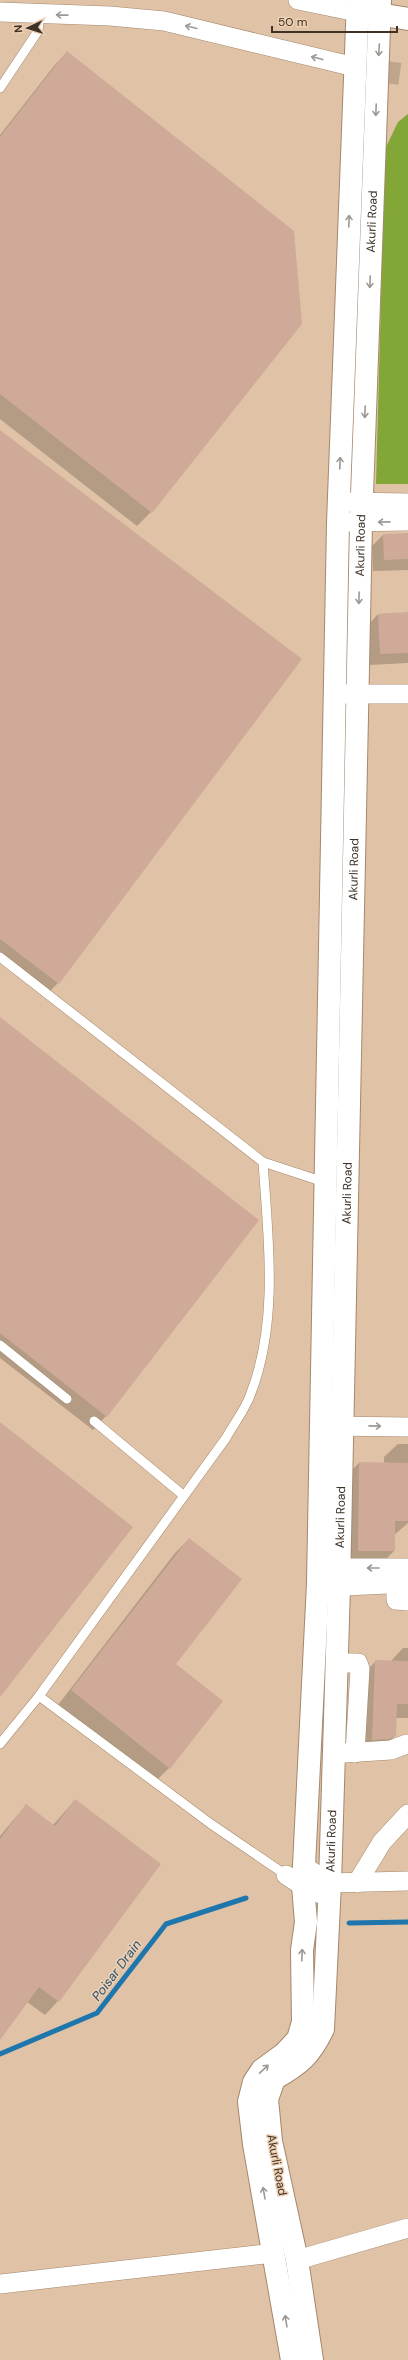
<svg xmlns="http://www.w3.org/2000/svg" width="408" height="2360" font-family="'DM Sans',sans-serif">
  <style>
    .green { fill: #82a736 }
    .shadow { fill: #0003 }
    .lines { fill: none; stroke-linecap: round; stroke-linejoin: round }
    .stream { stroke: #1e76ad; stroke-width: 5 }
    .building { fill: #d0aa99 }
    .tertiary-tunnel { stroke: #c0a58d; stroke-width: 22; stroke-dasharray: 22 11; stroke-linecap: butt }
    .service-casing { stroke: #a4886d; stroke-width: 10 }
    .minor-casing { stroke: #a4886d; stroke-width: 20 }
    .tertiary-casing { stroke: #a4886d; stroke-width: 24 }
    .service { stroke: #fff; stroke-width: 9 }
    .minor { stroke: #fff; stroke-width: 19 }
    .tertiary { stroke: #fff; stroke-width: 22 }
    .oneway { stroke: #9e9893 }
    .labels { text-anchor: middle; stroke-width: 3; stroke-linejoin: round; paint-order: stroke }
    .street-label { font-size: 12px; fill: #3e3227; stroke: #edcfb2 }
    .water-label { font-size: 13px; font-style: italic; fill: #275275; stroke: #edcfb2 }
  </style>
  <rect width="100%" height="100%" fill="#e0c2a6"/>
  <polygon class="green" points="408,114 408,484 376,484 385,149 398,122"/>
  <g class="shadow">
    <polygon points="67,52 151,512 137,526 0,419 0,135 54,66"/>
    <polygon points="0,432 58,983 44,997 0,963"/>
    <polygon points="408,534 408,570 373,571 372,546 383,535"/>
    <polygon points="408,613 408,663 369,665 367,626 378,614"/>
    <polygon points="0,1019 106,1416 93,1430 0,1358"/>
    <polygon points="398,1444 408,1444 408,1523 394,1535 394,1551 380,1565 345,1565 345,1477 359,1463 384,1463 384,1457"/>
    <polygon points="189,1539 174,1664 169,1768 155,1782 58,1705 175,1553"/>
    <polygon points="403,1648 408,1648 408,1718 396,1718 395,1736 381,1750 359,1754 362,1675 376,1661 390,1662"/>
    <polygon points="75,1800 58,2001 45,2015 27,2002 0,2039 0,1836 26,1805 53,1825"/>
  </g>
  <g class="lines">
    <g class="stream">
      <polyline points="349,1923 408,1922"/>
      <polyline points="0,2054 97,2013 166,1924 246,1898"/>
    </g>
  </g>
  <g class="building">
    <polygon points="67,51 294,231 302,324 152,513 0,394 0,137"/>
    <polygon points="0,430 302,659 59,984 0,939"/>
    <polygon points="408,533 408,559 384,560 383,534"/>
    <polygon points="408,612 408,653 380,654 378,614"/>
    <polygon points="0,1017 259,1220 107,1417 0,1333"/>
    <polygon points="0,1422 133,1527 0,1697"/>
    <polygon points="359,1462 408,1463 408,1521 395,1521 395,1551 358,1551"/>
    <polygon points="189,1538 242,1579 176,1664 223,1701 170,1769 71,1690"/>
    <polygon points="375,1660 408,1661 408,1704 397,1704 396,1736 389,1739 372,1740"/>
    <polygon points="75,1799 161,1864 59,2002 39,1987 0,2040 0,1839 26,1804 55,1826"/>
  </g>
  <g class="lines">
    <polyline class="tertiary-tunnel" points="378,71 408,75"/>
    <defs>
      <g id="service">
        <polyline points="0,88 38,31 40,14"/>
        <polyline points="0,957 263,1162 327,1183"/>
        <polyline points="0,1345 67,1399"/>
        <polyline points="94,1421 183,1495"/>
        <polyline points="39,1696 211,1824 286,1875"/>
        <path d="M0,1744L39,1696L226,1438C234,1423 246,1409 251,1393C279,1320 268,1237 263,1162"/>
      </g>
      <g id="minor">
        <polyline points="298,0 357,12"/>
        <polyline points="0,12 110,16 164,21 355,67"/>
        <polyline points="346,502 408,503"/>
        <polyline points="346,522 408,521"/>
        <polyline points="335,694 408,694"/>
        <polyline points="327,1426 408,1427"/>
        <polyline points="338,1568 408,1568"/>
        <polyline points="396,1585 396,1600 408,1601"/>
        <polyline points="325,1587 408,1583"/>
        <polyline points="336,1663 358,1663 360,1669 355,1753"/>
        <polyline points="344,1753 391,1750 407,1744"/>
        <polyline points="305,1867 330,1883 408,1881"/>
        <polyline points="286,1875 303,1886 328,1897"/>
        <polyline points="357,1883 382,1842 408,1814"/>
        <polyline points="297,2260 408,2228"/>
        <polyline points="0,2284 274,2253"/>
      </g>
      <g id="tertiary">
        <polyline points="366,12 408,19"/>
        <polyline points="292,2360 254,2144 249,2102 254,2082 262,2070 284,2054 298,2039 303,2022 302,1950 306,1922 303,1886 318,1583 338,523 358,0"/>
        <path id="s1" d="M312,2360L297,2260L271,2141L267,2099L274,2079C300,2064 310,2056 323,2029L330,1883L339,1587L361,522L380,0"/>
      </g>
    </defs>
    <use href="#service" class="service-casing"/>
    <use href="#minor" class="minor-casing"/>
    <use href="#tertiary" class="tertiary-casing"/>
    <use href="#service" class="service"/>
    <use href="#minor" class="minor"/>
    <use href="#tertiary" class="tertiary"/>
  </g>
  <defs><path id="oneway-shaft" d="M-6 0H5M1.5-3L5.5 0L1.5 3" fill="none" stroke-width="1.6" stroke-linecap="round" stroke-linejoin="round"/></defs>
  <g class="oneway">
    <use href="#oneway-shaft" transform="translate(62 15) rotate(-179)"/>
    <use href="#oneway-shaft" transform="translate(191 27) rotate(-166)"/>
    <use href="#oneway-shaft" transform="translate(379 50) rotate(93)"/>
    <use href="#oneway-shaft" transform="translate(317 58) rotate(-166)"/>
    <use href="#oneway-shaft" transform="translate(376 110) rotate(92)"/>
    <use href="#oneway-shaft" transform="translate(349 221) rotate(-88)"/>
    <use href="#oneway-shaft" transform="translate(370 282) rotate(92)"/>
    <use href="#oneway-shaft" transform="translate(365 412) rotate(92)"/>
    <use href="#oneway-shaft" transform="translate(340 463) rotate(-88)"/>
    <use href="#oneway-shaft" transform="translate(384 522) rotate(179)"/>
    <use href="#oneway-shaft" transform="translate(359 598) rotate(91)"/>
    <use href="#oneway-shaft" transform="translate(375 1426) rotate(1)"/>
    <use href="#oneway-shaft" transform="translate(373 1568) rotate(180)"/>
    <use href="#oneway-shaft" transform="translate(302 1955) rotate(-88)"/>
    <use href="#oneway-shaft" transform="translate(264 2069) rotate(-43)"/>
    <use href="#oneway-shaft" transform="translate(264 2193) rotate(-100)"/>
    <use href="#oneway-shaft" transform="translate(286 2321) rotate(-99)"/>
  </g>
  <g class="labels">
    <g class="street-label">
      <text dy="4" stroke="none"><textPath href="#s1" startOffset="2166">Akurli Road</textPath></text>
      <text dy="4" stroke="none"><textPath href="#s1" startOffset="1842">Akurli Road</textPath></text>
      <text dy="4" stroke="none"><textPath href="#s1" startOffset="1518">Akurli Road</textPath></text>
      <text dy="4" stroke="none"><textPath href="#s1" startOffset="1194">Akurli Road</textPath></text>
      <text dy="4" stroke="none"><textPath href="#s1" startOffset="870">Akurli Road</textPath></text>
      <text dy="4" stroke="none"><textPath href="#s1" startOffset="546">Akurli Road</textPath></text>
      <text transform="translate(277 2165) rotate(79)" y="4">Akurli Road</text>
    </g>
    <g class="water-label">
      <text transform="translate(116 1970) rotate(-53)" y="5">Poisar Drain</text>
    </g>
  </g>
  <g transform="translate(28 28) rotate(266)" stroke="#edcfb2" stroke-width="3" paint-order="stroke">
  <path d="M0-3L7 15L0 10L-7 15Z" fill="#3e3227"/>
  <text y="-6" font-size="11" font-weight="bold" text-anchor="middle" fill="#3e3227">N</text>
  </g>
  <path d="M272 26v6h125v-6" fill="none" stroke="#3e3227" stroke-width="2"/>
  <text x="278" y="26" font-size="12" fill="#3e3227" stroke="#edcfb2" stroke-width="3" paint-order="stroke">50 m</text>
</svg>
